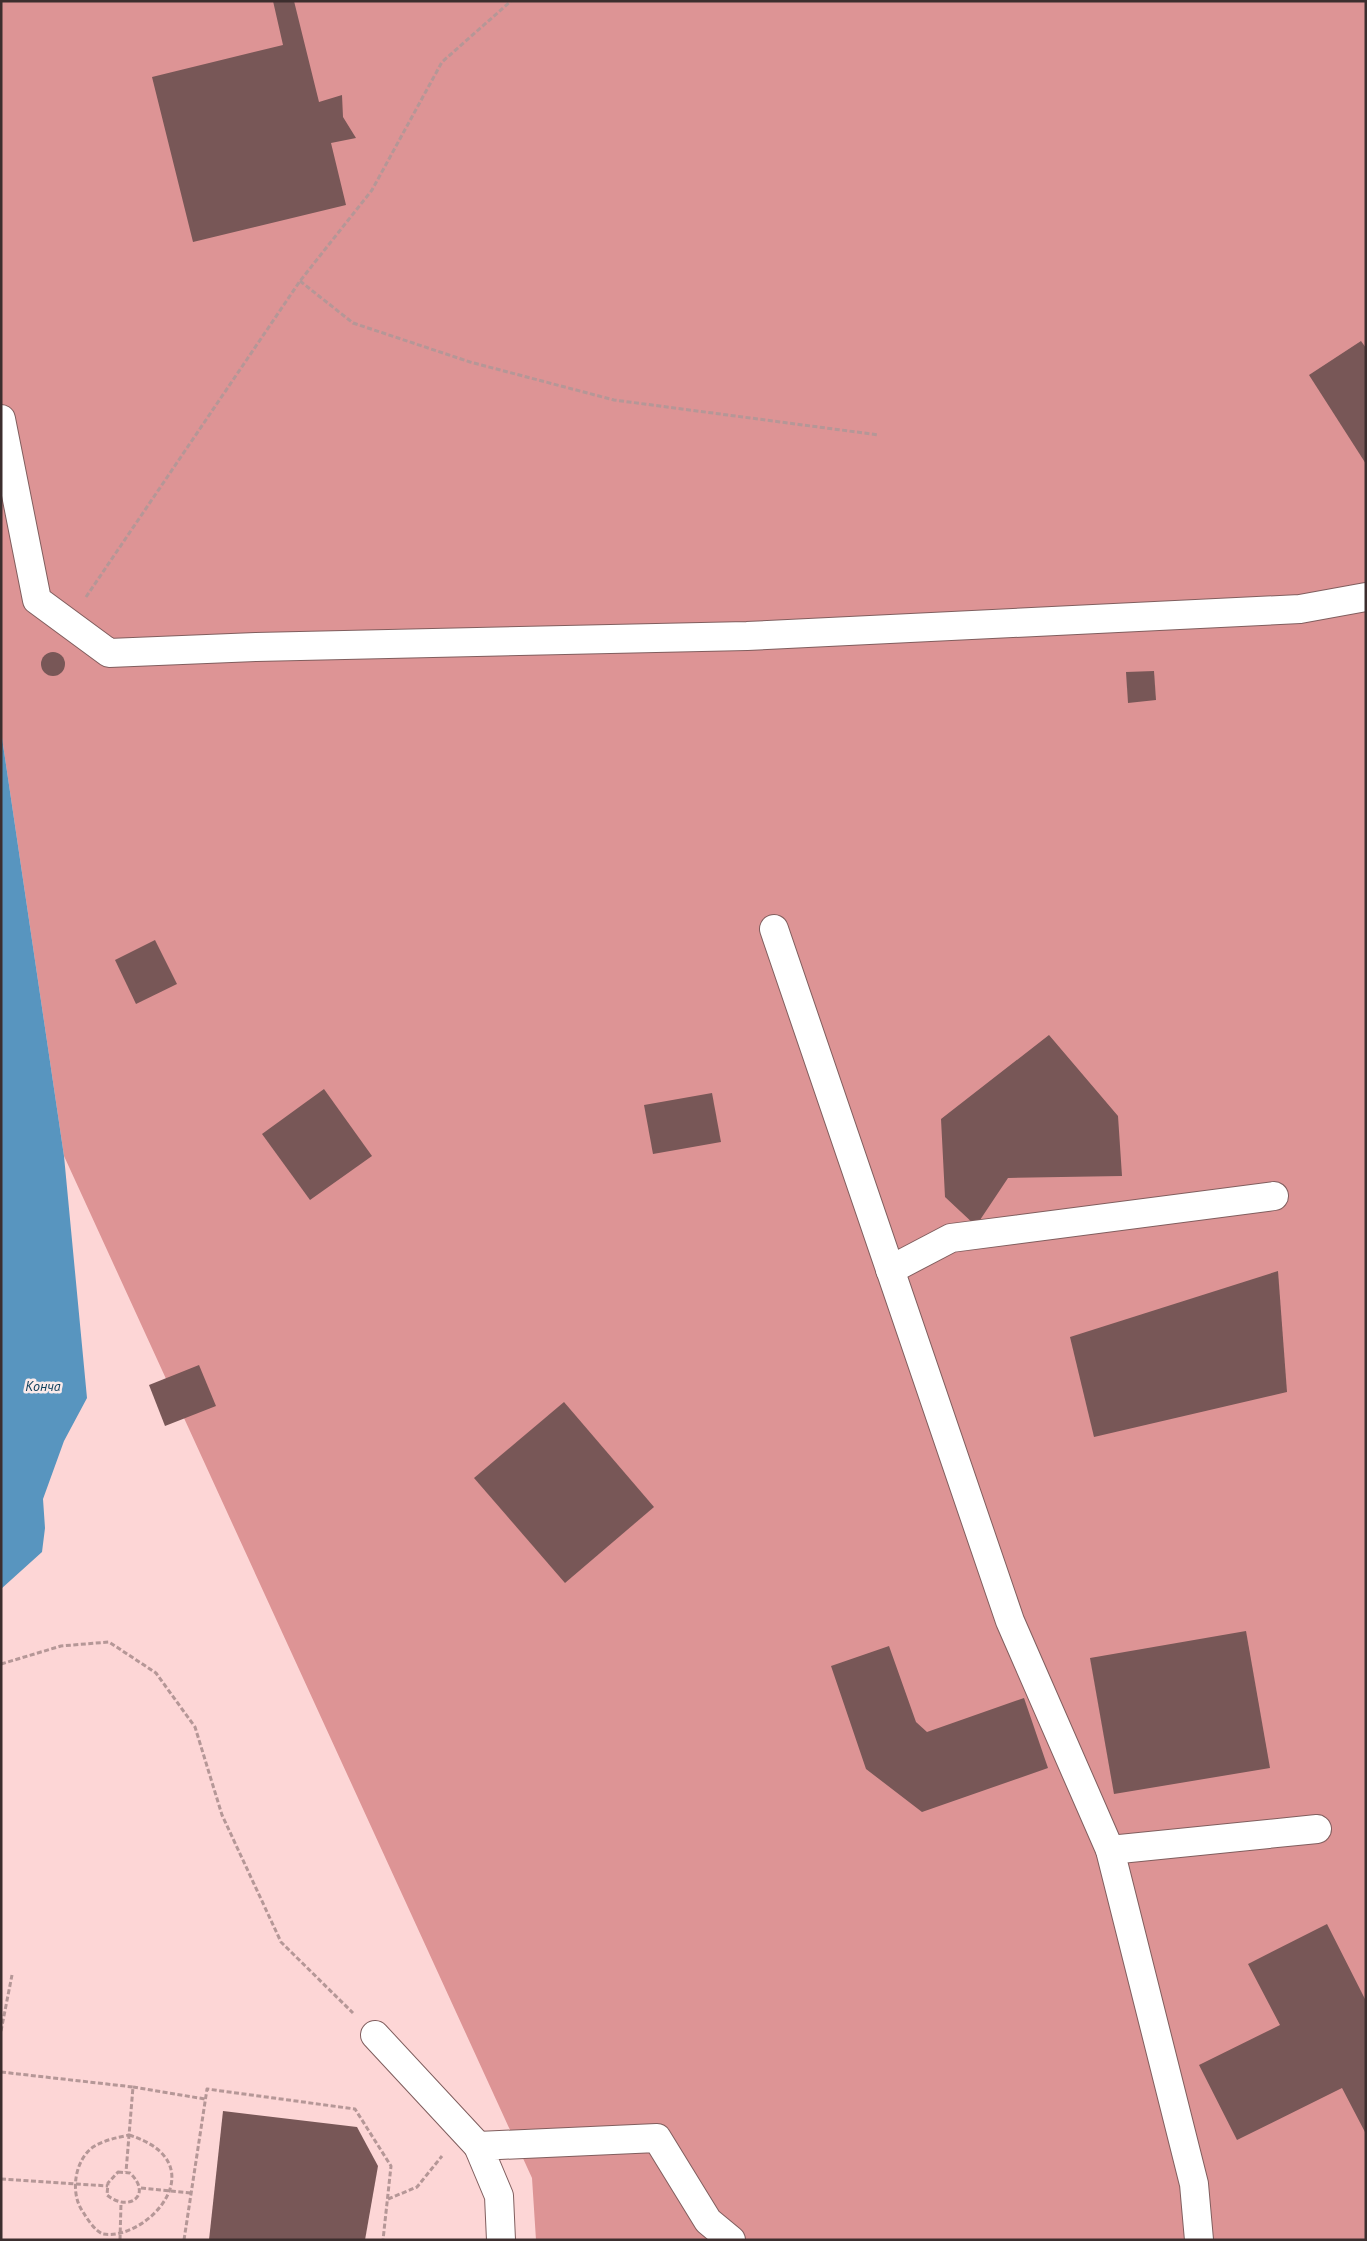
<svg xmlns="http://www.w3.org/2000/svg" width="1367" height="2241" font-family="'PT Sans',sans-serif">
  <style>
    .forest { fill: #dd9495 }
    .water { fill: #5895bf }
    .building { fill: #785757 }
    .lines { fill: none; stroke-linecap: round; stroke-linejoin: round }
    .minor-casing { stroke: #805e5e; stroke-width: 30 }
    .path { stroke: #b59797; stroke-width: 3; stroke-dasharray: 5 2.5; stroke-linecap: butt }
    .minor { stroke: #fff; stroke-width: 28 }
    .labels { text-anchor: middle; stroke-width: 5; stroke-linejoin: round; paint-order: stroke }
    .water-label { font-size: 14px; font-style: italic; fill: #0d3e5b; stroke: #faeaea }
  </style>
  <rect width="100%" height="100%" fill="#fdd6d6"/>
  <polygon class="forest" points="1,1 1366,1 1366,2240 536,2240 532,2178 64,1156 1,731"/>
  <polygon class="water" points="1,731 64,1156 87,1398 64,1441 43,1499 45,1528 42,1552 1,1589"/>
  <g class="building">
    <polygon points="273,1 294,1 319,102 342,95 343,117 356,138 331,143 346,205 193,242 152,77 283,45"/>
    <polygon points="1361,341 1366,348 1366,464 1309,375"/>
    <circle cx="53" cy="664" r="12"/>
    <polygon points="1154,671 1156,700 1128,703 1126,672"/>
    <polygon points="155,940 177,984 136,1004 115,960"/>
    <polygon points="1049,1035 1118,1116 1122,1176 1008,1178 976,1226 945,1197 941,1119"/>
    <polygon points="324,1089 372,1156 310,1200 262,1134"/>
    <polygon points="712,1093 721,1142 653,1154 644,1105"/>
    <polygon points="1278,1271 1287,1392 1094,1437 1070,1337"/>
    <polygon points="199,1365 216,1406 165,1426 149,1385"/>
    <polygon points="564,1402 654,1507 565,1583 474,1478"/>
    <polygon points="1246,1631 1270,1768 1114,1794 1090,1658"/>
    <polygon points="889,1646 916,1722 927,1732 1024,1698 1048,1768 922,1812 866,1769 831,1666"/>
    <polygon points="1327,1924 1366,2001 1366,2134 1342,2088 1237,2140 1199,2065 1280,2025 1248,1964"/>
    <polygon points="223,2111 357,2127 378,2166 365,2240 209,2240"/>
  </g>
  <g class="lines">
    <defs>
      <g id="minor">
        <polyline points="1,419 37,600 109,653 256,647 747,636 1300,609 1366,597"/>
        <polyline points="774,929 1010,1621 1110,1850 1194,2184 1199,2240"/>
        <polyline points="890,1270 951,1238 1274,1196"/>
        <polyline points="1110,1850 1317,1829"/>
        <polyline points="375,2035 478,2146"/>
        <polyline points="501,2240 499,2196 478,2146 657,2138 708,2221 731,2240"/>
      </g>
    </defs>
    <use href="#minor" class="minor-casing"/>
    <g class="path">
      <polyline points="300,281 353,323 470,362 614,400 879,435"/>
      <polyline points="86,597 300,281 372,190 442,62 511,1"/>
      <polyline points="1,1664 61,1646 109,1642 156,1673 195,1727 222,1815 281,1942 353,2013"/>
      <polyline points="1,2031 12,1975"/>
      <polyline points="1,2072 133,2087 126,2172"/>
      <polyline points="133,2087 205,2099"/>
      <path d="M129,2135C218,2163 148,2241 103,2234C95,2231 88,2220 83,2212C70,2194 74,2161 93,2147C104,2140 116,2138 129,2135Z"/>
      <path d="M118,2172L130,2173C153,2195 129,2213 107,2195L108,2183Z"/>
      <polyline points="1,2179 108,2186"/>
      <polyline points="141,2188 191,2193"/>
      <polyline points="388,2199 417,2187 442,2156"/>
      <polyline points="120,2240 121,2203"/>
      <polyline points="184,2240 207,2089 355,2109 391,2166 383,2240"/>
    </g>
    <use href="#minor" class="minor"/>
  </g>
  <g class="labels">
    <g class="water-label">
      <text x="43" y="1391">Конча</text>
    </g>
  </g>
  <rect width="1367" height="2241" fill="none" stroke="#3c2e2e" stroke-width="5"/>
</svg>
